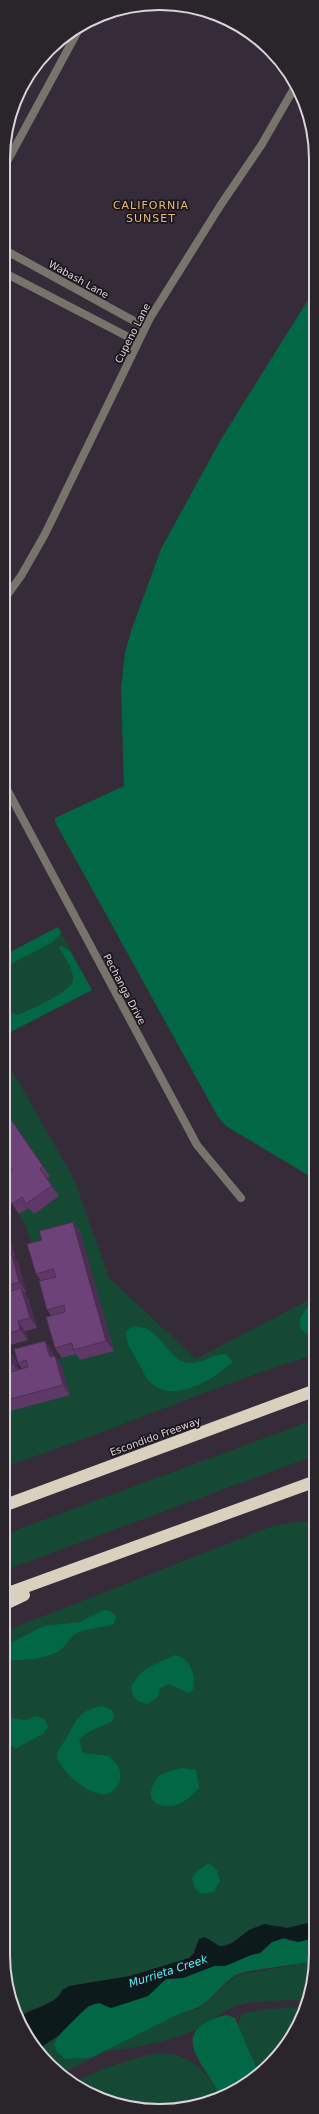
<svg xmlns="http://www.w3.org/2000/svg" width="319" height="2114" font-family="'DejaVu Sans',sans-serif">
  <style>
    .green { fill: #164933 }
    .forest { fill: #026745 }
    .water { fill: #0c1a1b }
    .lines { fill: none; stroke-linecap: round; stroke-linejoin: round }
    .street { stroke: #77746c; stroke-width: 8 }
    .highway { stroke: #d9d1be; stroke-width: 12 }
    .wall { fill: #5e3967 }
    .shaded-wall { fill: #4c2e54 }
    .building { fill: #6d4278; stroke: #4c2e54 }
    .labels { text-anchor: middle; stroke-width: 3.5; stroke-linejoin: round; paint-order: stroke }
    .street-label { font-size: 10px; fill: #dad3db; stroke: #1b161c }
    .neighbourhood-label { font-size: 11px; letter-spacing: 1px; fill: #e7ba77; stroke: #1b161c }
    .water-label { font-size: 11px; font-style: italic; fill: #56f3fb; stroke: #1b161c }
    .rim { fill: none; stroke: #dad3db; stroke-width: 2 }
  </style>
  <rect width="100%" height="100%" fill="#362c39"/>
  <g class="green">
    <polygon points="58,927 92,990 3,1036 3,956"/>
    <path d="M3,1055L74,1179L109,1278L196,1359L316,1296V1354C210,1387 109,1433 3,1467V1413L55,1360L79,1353L81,1360L113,1351L34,1254L27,1228L19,1214L29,1208L59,1196L47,1179L50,1176L3,1110Z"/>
    <polygon points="316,1419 316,1455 3,1571 3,1535"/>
    <polygon points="300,1521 316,1524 316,1921 296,1927 287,1928 278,1925 249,1930 232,1943 219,1946 212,1940 195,1945 194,1953 189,1958 130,1976 69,1986 55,2000 29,2010 17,2018 15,2014 3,1954 3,1632 273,1526"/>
    <path d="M316,1961L306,2000C283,2001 258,1999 236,2006C221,2011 211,2022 197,2029C169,2042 135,2048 105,2051L181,2013L197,2009L210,2000L224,1986L238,1975Z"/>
    <polygon points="304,2007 300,2024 263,2072 259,2074 238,2027 240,2018 245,2013 268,2009"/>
    <polygon points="58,2036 54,2043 65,2059 91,2058 62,2074 49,2065 38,2049"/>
    <path d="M161,2053C185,2053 213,2073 220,2097L210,2103L149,2111L99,2099L75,2082C102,2068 130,2058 161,2053Z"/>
  </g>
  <g class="forest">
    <polygon points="316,287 316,1180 226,1126 218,1117 55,822 55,818 124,786 121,689 125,653 131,631 161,549 220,441"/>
    <polygon points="58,927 61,933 53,942 3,968 3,956"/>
    <path d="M61,946L70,951L92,990L3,1036V999L11,1013L18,1015C29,1010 72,992 73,980C74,970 64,956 59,948Z"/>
    <polygon points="316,1302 316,1338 311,1338 300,1328 300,1318 308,1306"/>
    <path d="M133,1326C137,1327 142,1327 145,1328C163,1335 169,1360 188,1363C202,1364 212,1354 226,1354L233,1362C212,1380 171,1407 147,1379C144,1374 141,1367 138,1362C131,1349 127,1347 126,1332Z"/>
    <path d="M103,1610L110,1611L116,1616L114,1624C101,1628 87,1628 75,1634C69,1638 66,1646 60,1650C44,1661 22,1659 3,1661V1647L44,1626L80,1622Z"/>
    <path d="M175,1655C192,1660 194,1672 194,1688L189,1693L169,1684L160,1688L157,1698L147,1704C136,1702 133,1697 131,1687C142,1666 155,1665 175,1655Z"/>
    <path d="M102,1706L112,1710L114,1717L111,1722C99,1728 89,1729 79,1740L83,1753L109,1756C112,1759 117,1763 119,1768C124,1781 115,1796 100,1794C86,1792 57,1769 57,1754C58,1749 65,1741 68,1736C76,1718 83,1709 102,1706Z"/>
    <polygon points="37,1716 45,1720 48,1727 43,1734 16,1748 3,1743 3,1717 26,1720"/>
    <path d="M181,1768L196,1770L199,1788C193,1794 187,1801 179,1804C165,1810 144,1804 153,1786C155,1783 156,1779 158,1777C164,1772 174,1770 181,1768Z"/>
    <polygon points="209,1863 217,1870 220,1881 214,1892 201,1894 195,1888 192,1878 197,1871"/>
    <path d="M285,1938L290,1941L316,1938V1961C302,1964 245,1970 236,1975C212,1991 214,2005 181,2013L91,2058L65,2059L57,2052L54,2043C59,2034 88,2002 99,2003C103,2003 108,2007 111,2008L148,1996L166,1979L183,1978L214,1966H225L251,1955L260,1953L272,1942Z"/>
    <path d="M227,2015L235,2018L259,2074L220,2097C214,2075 175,2044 202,2025C211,2019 217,2017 227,2015Z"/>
  </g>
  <path class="water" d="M316,1921V1938L298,1942L284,1938L272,1942L260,1953L251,1955L225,1966H214L183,1978L166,1979L148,1996L111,2008L99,2003L88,2006L58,2036L38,2049L17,2018C29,2010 59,2003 62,1990L69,1986L130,1976L189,1958L194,1953L199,1939L205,1937L219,1946H225L232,1943L249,1930L264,1924L287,1928Z"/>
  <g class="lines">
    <g class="street">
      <polyline points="3,169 79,29"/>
      <polyline points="3,249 145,327"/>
      <polyline points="3,272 138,342"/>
      <polyline points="3,601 21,576 45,534 150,318 220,206 262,144 296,85"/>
      <polyline points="3,782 197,1145 241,1198"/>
    </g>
    <g class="highway">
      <polyline points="3,1506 316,1390"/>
      <polyline points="3,1595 316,1481"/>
      <polyline points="3,1605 24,1595"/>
    </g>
  </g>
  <g class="wall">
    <polygon points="3,1108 50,1176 47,1179 59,1196 34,1214 29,1208 19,1214 3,1191"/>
    <polygon points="3,1221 7,1226 15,1256 14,1257 18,1262 26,1292 24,1293 28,1298 37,1328 25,1331 28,1340 3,1347"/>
    <polygon points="73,1222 80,1232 114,1351 80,1360 76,1354 62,1358 55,1348 52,1316 47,1310 41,1281 36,1274 42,1240"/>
    <polygon points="45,1341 52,1351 54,1356 62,1366 70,1395 3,1413 3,1353 9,1351 16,1361 18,1370 22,1369 18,1363"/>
  </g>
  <g class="shaded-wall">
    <polygon points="3,1221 7,1226 15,1256 8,1246 3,1228"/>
    <polygon points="73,1222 80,1232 114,1351 106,1341"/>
    <polygon points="11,1252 18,1262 26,1292 19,1282"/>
    <polygon points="21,1288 28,1298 37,1328 30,1318"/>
    <polygon points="18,1321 25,1331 28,1340 20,1330"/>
    <polygon points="45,1341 52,1351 57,1368 50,1357"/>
    <polygon points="9,1351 16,1361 20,1374 12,1364"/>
    <polygon points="55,1356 62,1366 70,1395 63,1385"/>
    <polygon points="5,1366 12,1376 7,1373"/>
  </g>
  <g class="building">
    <polygon points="3,1108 43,1166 40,1169 52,1186 26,1204 22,1197 12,1204 3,1191 3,1176 12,1170 7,1164 3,1167"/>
    <polygon points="73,1222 106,1341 73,1350 72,1343 55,1348 46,1317 65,1312 64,1305 47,1310 39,1281 56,1277 53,1269 36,1274 27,1244 42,1240 39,1231"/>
    <polygon points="3,1228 8,1246 3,1248"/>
    <polygon points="11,1252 19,1282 3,1287 3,1254"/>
    <polygon points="21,1288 30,1318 18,1321 20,1330 3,1335 3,1290 4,1293"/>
    <polygon points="45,1341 50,1357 55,1356 63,1385 3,1401 3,1353 9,1351 12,1364 5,1366 7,1373 28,1367 26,1360 18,1363 14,1349"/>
    <polygon points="316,1675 316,1683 313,1676"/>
  </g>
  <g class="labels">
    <g class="street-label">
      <text transform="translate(79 279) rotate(29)" y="4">Wabash Lane</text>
      <text transform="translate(132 333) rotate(-63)" y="4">Cupeno Lane</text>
      <text transform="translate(125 989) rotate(62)" y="4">Pechanga Drive</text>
      <text transform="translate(155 1436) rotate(-20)" y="4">Escondido Freeway</text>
    </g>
    <g class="neighbourhood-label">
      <text x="151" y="209">CALIFORNIA<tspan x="151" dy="13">SUNSET</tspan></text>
    </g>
    <g class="water-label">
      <text transform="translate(168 1971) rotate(-18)" y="4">Murrieta Creek</text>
    </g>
  </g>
  <path d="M0 0H319V2114H0ZM159 10H160A149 149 0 0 1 309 159V1955A149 149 0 0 1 160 2104H159A149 149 0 0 1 10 1955V159A149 149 0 0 1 159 10Z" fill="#2a252b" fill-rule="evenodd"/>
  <path class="rim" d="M159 10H160A149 149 0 0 1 309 159V1955A149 149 0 0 1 160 2104H159A149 149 0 0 1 10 1955V159A149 149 0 0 1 159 10Z"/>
</svg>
